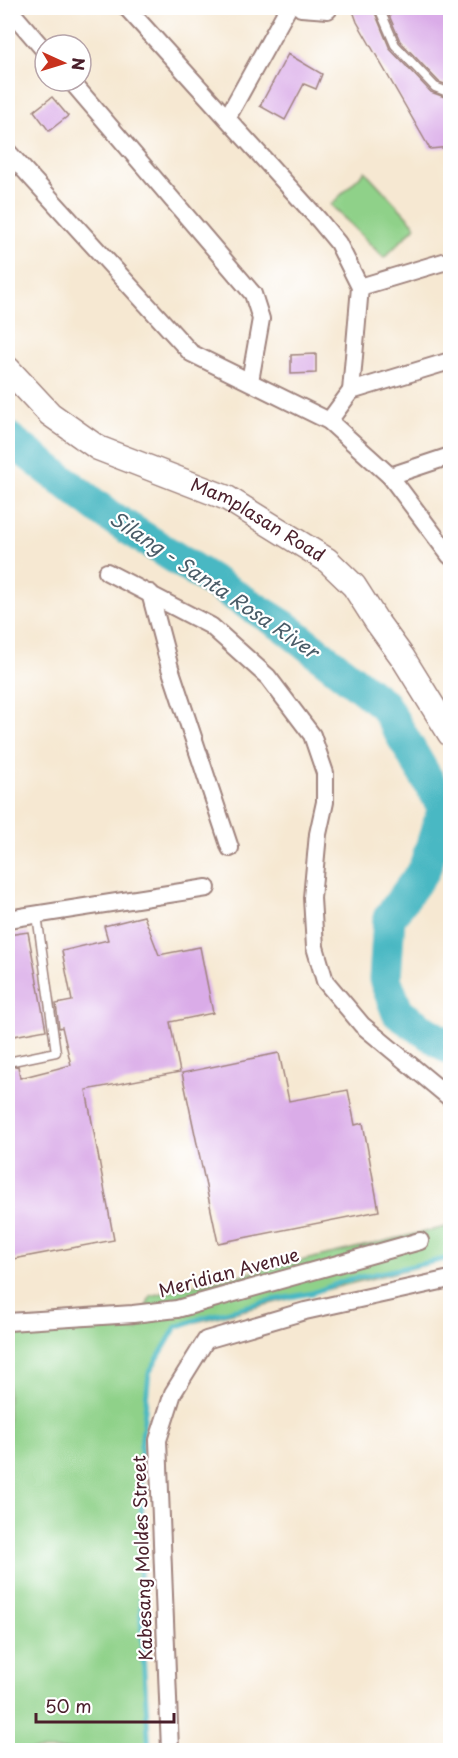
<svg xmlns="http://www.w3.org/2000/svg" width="458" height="1758" font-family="'Playpen Sans',sans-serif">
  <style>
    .green { fill: #8fd189; stroke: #6c785a; stroke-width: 1.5 }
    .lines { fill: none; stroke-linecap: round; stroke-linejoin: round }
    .stream { stroke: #4ab8c3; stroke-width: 5 }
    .river { stroke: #4ab8c3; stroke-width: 33 }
    .building { fill: #daace8 }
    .lane-casing { stroke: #a0847e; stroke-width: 11 }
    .street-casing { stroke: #a0847e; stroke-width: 20 }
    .secondary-casing { stroke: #a0847e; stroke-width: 27 }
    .lane { stroke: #fff; stroke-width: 8 }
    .street { stroke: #fff; stroke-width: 16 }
    .secondary { stroke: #fff; stroke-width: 24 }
    .labels { text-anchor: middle; stroke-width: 4.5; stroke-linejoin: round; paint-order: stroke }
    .street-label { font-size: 18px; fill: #4a1f2b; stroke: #fff }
    .water-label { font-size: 20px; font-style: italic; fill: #4a5c68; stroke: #fff }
  </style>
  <rect width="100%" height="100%" fill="#fff"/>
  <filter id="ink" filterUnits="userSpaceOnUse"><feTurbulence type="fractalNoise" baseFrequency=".0167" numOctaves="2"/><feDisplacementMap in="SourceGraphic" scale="12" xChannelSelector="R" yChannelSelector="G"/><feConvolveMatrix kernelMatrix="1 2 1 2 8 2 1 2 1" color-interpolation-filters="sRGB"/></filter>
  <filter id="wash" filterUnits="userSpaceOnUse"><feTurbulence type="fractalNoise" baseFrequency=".008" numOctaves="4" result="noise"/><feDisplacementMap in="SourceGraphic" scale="24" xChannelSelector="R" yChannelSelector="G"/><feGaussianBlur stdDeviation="1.35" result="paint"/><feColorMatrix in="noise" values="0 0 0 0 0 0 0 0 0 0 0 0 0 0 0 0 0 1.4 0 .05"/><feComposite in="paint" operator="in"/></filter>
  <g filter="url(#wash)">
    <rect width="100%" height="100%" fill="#f6e8d2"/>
    <g class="green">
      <polygon points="365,171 416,226 384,258 331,205"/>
      <polygon points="450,1226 450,1259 176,1327 149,1373 141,1447 141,1621 149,1750 8,1750 8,1327 138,1330 150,1296"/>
    </g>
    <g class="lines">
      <polyline class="stream" points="149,1750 141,1621 140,1550 142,1499 141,1447 149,1373 176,1327 202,1318 268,1301 312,1293 347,1280 450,1258"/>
      <polyline class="river" points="8,438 109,516 285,627 384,705 444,808 424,870 389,918 385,979 398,1013 450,1048"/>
    </g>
    <g id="blocks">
      <g class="building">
        <polygon points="352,8 373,8 390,49 431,92 450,99 450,147 430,149 357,22"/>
        <polygon points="386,8 450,8 450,86 439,82 400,41"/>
        <polygon points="288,54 322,74 316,89 304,84 285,120 260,106"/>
        <polygon points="52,97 68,116 49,131 34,111"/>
        <polygon points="316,354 316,373 291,374 291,355"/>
        <polygon points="144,916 159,955 200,947 213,1013 170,1022 180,1072 86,1090 114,1240 8,1260 8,1068 18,1066 20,1078 71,1065 62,1027 59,1028 56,1004 72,1001 62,951 108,940 104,926"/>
        <polygon points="28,932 46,1030 8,1037 8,935"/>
        <polygon points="279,1053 289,1101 348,1090 355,1125 363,1123 379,1211 218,1243 182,1073"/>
      </g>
    </g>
  </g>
  <g filter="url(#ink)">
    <use href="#blocks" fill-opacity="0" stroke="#a0847e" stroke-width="1.5"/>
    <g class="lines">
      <defs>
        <g id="lane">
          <polyline points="379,8 395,45 435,87 450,93"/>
          <polyline points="8,1062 56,1052 37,915"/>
        </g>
        <g id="street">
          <polyline points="8,8 45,51"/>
          <polyline points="127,8 319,220 338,243 360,287 351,391"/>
          <polyline points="301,8 328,10 327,8"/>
          <polyline points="71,81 253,294 261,319 250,381"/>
          <polyline points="227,118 288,8"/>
          <polyline points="8,152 191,353 329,421 390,476 450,556"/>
          <polyline points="360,287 450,260"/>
          <polyline points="329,421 351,391 450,361"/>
          <polyline points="390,476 450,456"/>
          <polyline points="107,572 211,626 268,677 312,735 325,773 325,802 318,834 312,898 315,947 325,981 362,1025 450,1098"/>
          <polyline points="150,593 170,668 230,848"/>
          <polyline points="8,919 207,888"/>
          <polyline points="8,1322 133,1314 177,1309 420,1241"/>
          <polyline points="170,1750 158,1440 173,1393 206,1340 305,1311 450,1279"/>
        </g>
        <g id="secondary">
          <path id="s1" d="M8,369L50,414L98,448L227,498L327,560L354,586L377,622L403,658L450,734"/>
        </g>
      </defs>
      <use href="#lane" class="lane-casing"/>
      <use href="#street" class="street-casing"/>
      <use href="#secondary" class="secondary-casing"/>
      <use href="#lane" class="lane"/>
      <use href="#street" class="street"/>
      <use href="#secondary" class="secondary"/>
    </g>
  </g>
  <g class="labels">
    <g class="street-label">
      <text dy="6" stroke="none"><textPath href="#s1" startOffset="296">Mamplasan Road</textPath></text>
      <text transform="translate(229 1273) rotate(-15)" y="6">Meridian Avenue</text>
      <text transform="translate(143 1558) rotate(-92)" y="6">Kabesang Moldes Street</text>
    </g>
    <g class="water-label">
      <text transform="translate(214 585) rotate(34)" y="7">Silang - Santa Rosa River</text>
    </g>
  </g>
  <rect width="458" height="1758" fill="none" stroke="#fff" stroke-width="30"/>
  <g transform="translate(63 63) rotate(94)"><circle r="28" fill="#ffffff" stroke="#b7a5aa" stroke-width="1.5"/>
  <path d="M0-4.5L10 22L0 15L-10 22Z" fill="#c8321e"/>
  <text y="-9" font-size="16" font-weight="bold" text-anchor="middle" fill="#4a1f2b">N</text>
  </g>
  <path d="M36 1713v9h138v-9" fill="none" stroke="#4a1f2b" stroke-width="3"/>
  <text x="45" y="1713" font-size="18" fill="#4a1f2b" stroke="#ffffff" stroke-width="4.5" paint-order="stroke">50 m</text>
</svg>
